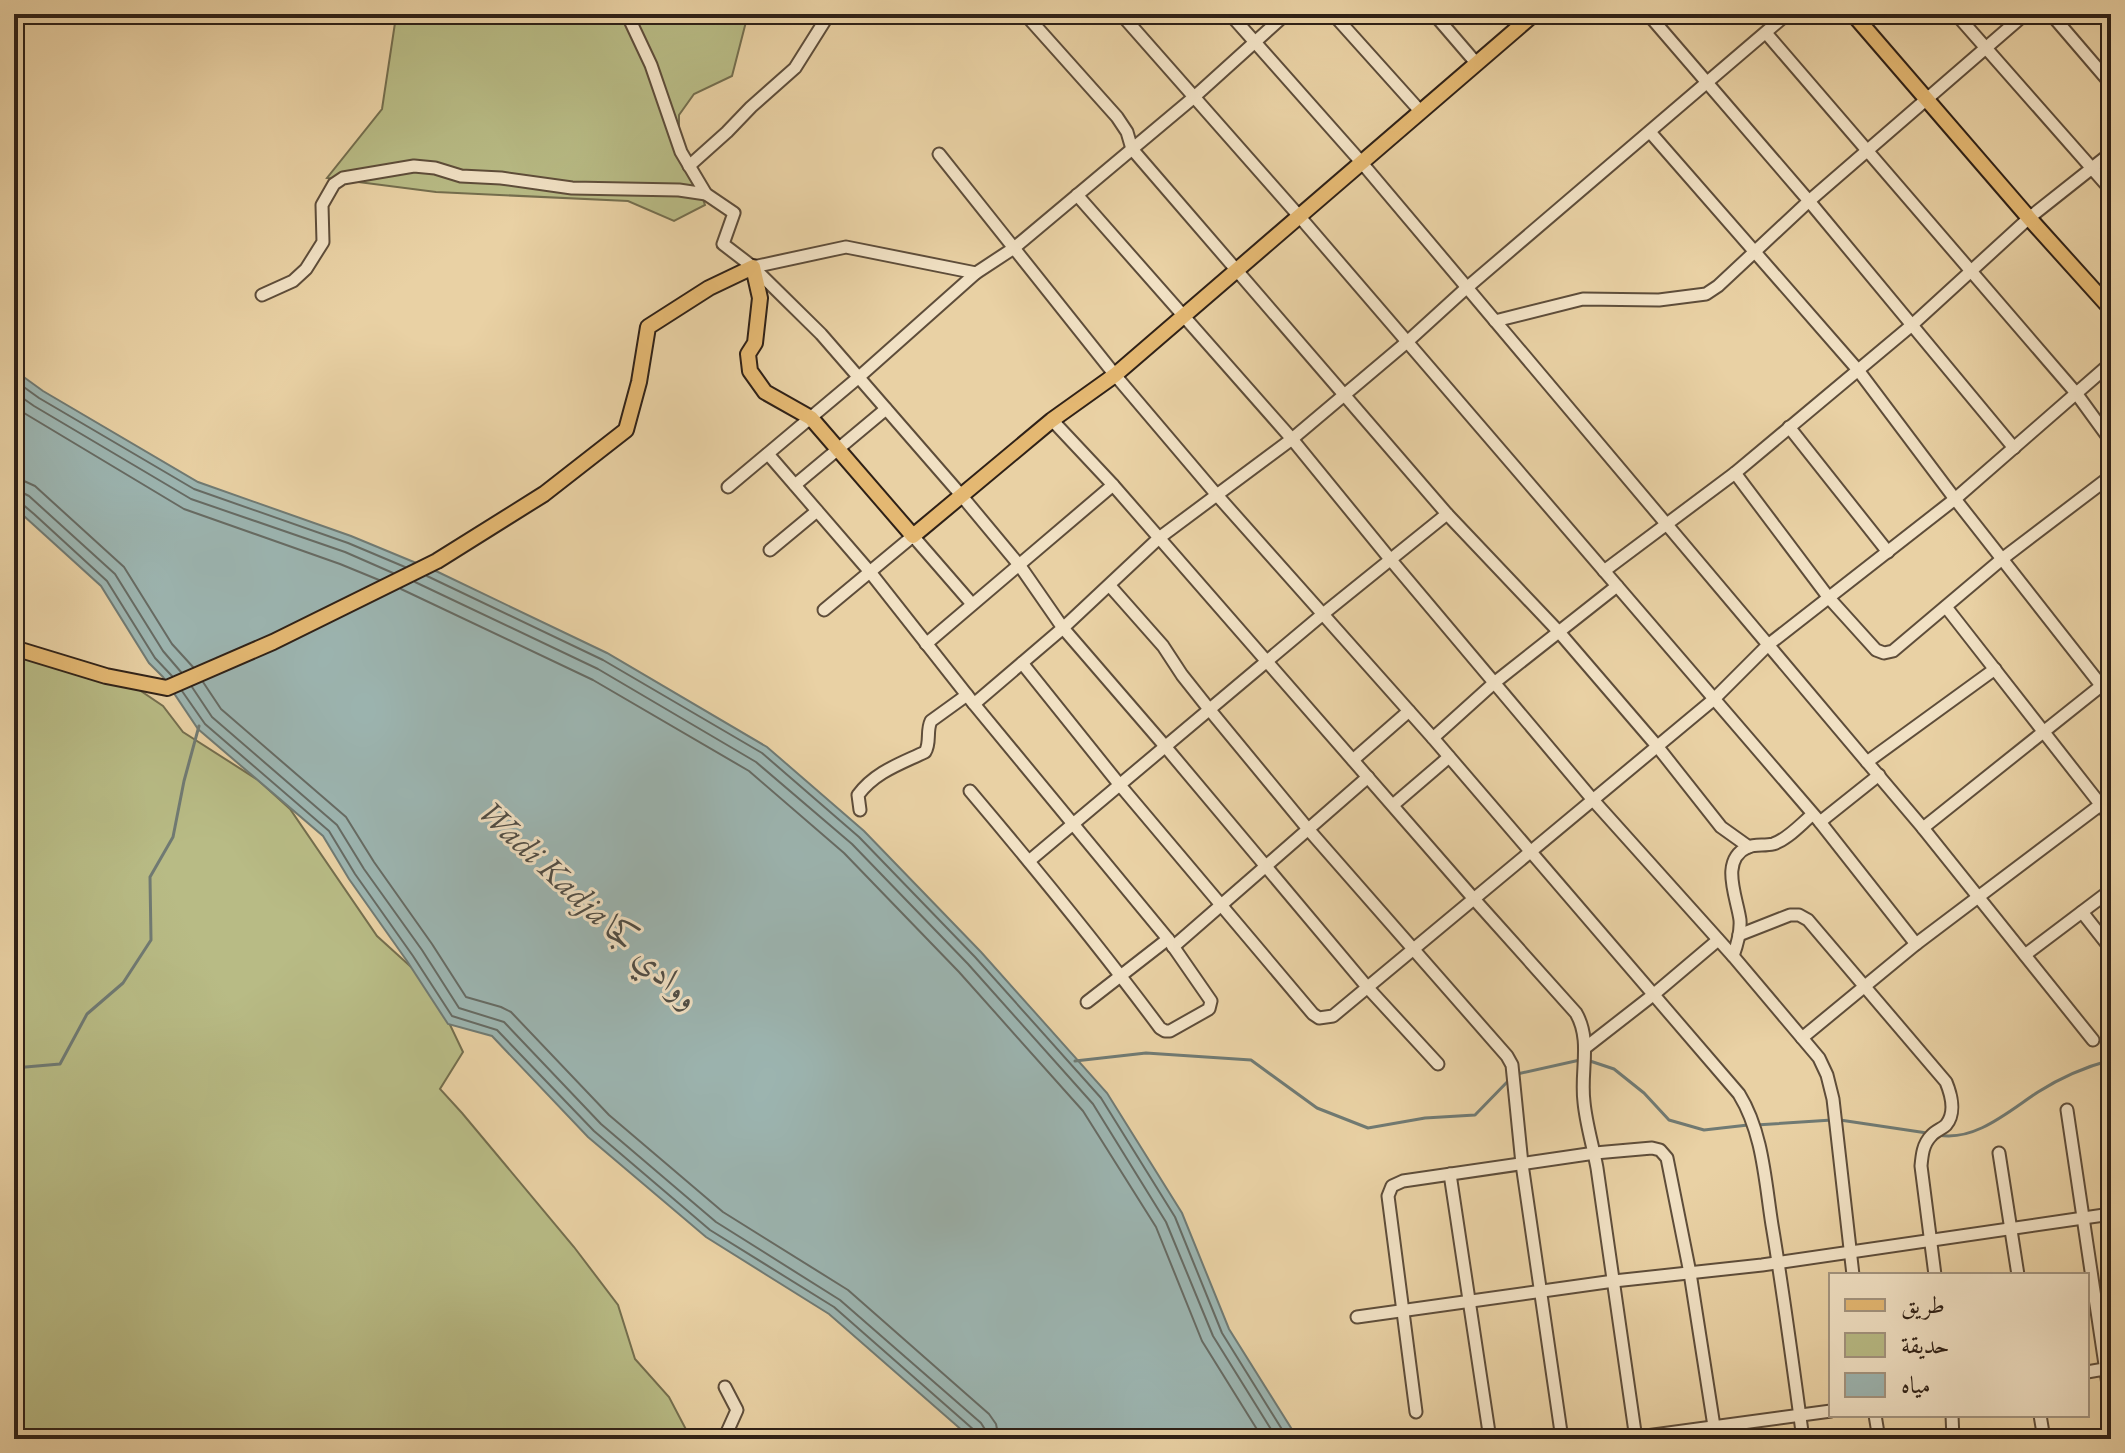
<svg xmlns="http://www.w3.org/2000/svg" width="2125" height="1453" font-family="'EB Garamond',Amiri,serif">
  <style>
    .green { fill: #b8bb85; stroke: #746e4e; stroke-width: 2 }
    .water { fill: #9cb5b1; stroke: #707a73; stroke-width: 2 }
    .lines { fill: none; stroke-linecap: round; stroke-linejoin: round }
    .shore { stroke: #666b64; stroke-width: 2 }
    .stream { stroke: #707a73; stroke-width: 3 }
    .minor-casing { stroke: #5e4d3a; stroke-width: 15 }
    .major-casing { stroke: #2f2117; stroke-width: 18 }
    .minor { stroke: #f1e1c4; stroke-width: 11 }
    .major { stroke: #e4b872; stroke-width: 14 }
    .labels { text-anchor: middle; stroke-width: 6; stroke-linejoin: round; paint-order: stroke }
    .water-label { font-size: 34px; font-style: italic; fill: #504d45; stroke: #f1e1c4 }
  </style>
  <rect width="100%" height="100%" fill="#e9d1a4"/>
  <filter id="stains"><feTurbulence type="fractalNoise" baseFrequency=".0025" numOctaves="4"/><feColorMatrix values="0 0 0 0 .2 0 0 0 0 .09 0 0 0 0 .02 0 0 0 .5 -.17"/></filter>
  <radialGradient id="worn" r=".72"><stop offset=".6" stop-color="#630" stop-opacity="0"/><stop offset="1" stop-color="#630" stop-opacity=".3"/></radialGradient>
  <g class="green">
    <polygon points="393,14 748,14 732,76 694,94 679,115 679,129 705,205 674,221 628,201 436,192 327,178 382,109 395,23"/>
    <polygon points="14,648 126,681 163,706 183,732 258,780 290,809 377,936 431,985 463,1052 440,1089 462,1113 574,1247 618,1305 635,1359 669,1397 691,1439 14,1439"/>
  </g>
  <polygon class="water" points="14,370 43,391 198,482 351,536 438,572 607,653 767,747 864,831 981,952 1107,1093 1182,1213 1229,1329 1298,1439 972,1439 829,1314 706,1237 588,1137 492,1036 448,1024 407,961 349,879 323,836 198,729 163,677 149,663 101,586 14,507"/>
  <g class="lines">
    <g class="shore">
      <polyline points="14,380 39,398 194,489 348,543 405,567"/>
      <polyline points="14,392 34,406 191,499 345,552 393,573"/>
      <polyline points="14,407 184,509 340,564 379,580"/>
      <polyline points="14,480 24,481 35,486 124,567 172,644 193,667"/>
      <polyline points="14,492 21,492 29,496 115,574 163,651 181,672"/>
      <polyline points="14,502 21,503 34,514 107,581 155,658 172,676"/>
      <polyline points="427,576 603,660 762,753 859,837 975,957 1101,1098 1175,1217 1222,1333 1288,1439"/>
      <polyline points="415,582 598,669 756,762 852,844 968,964 1093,1104 1166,1222 1213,1336 1277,1439"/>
      <polyline points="401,589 593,680 749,771 844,853 959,972 1083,1111 1156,1227 1202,1341 1263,1439"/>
      <polyline points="203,682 221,709 346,817 374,862 432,944 466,997 501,1007 511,1012 609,1115 723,1212 848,1290 989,1414 996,1424 999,1439"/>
      <polyline points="192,687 212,717 337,825 364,869 422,950 459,1008 504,1022 601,1124 716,1222 840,1300 981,1423 986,1431 987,1439"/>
      <polyline points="182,691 205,724 329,831 355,874 413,956 452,1016 497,1030 594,1131 710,1230 834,1307 974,1430 977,1439"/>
    </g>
    <g class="stream">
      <polyline points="2107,1030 2111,1026"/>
      <polyline points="1587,1060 1614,1069 1644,1093 1669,1120 1704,1130 1748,1125"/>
      <polyline points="1075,1061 1146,1053 1251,1060 1317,1108 1368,1128 1425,1118 1475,1115 1511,1078"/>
      <polyline points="14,1068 60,1064 87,1014 123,983 151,940 150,877 173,837 184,781 199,726"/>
      <polyline points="1517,1074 1580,1060"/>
      <polyline points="1840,1120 1927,1133"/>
      <polyline points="1756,1125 1832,1120"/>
      <path d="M1938,1135C1975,1142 2009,1111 2038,1092C2060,1078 2085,1067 2111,1060"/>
    </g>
    <defs>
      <g id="minor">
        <polyline points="627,14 651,65 681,152 706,194 734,213 723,244 753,267 821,334 961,495 1020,566 1063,628 1164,745 1368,988 1438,1064"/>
        <polyline points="1025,14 1117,117 1127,132 1132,149 1447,514 1559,632 1657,746 1721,827 1749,847"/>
        <polyline points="1121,14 1299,216 1820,822 1916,944"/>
        <polyline points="1230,14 1362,163 1867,762 1923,828 2093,1040"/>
        <polyline points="1333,14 1421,112"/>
        <polyline points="1434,14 1477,64"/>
        <polyline points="1648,14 1809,201 2014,448"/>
        <polyline points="1956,14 2111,190"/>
        <polyline points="2051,14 2111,84"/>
        <polyline points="1766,33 2076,393 2108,437 2111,444"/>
        <polyline points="1650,132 1858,370 1955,499 2111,698"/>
        <path d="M939,154L1115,375L1216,494L1433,738L1739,1094C1763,1133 1765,1181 1772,1225C1784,1296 1793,1367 1803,1439"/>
        <polyline points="689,166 727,132 751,107 795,68 829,14"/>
        <polyline points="1077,195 1292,439 1390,559 1593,800 1733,956 1819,1058 1827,1075 1833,1099 1853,1275"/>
        <polyline points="753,267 846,247 976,273"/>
        <polyline points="262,295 293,281 306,269 323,242 322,205 334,184 343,178 414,166 435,168 461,176 501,178 572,188 679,190 706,194"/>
        <polyline points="1495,321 1583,299 1659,300 1706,294 1718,286 1809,201 2025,14"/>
        <path d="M1052,420L1113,485L1474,899L1576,1013C1592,1041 1580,1071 1584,1102C1586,1124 1593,1146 1597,1168C1610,1258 1623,1349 1636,1439"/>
        <polyline points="1789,427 1888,552"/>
        <path d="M768,454L870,572L974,704L1168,939L1211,1001L1209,1009L1170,1031H1165L1160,1028C1100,947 1036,869 970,791"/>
        <polyline points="1735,473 1829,598 1876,650 1884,653 1893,651 2002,559 2111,476"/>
        <polyline points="795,485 886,409"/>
        <polyline points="728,487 859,377 976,273 1014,248 1193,98 1286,14"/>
        <polyline points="770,550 817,511"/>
        <polyline points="1604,571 1735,473 1912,325 2029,218 2111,153"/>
        <polyline points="1110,586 1163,646 1182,675 1209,709 1308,829 1507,1056 1512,1065 1522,1164 1562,1439"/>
        <polyline points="1946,607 2111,818"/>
        <polyline points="824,610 913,536 972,604"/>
        <polyline points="926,644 1113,485"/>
        <polyline points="1022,663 1119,784 1313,1014 1319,1018 1333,1016 1713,700 1768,645 1955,499 2111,363"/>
        <polyline points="974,704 1063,628 1159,538 1292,439 1407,342 1463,291 1787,14"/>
        <polyline points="1433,738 1494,683 1617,586"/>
        <polyline points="1353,760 1409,711"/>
        <polyline points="1867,762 1995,669"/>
        <polyline points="1393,805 1449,757"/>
        <path d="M860,810L858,795C875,772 900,764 925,752C931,743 926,731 931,721L967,695"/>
        <polyline points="1820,822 1879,775"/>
        <polyline points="1923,828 2111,678"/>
        <polyline points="1029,861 1323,614 1447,514"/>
        <polyline points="2082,912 2111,949"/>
        <path d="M1739,935L1790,915H1799L1808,920L1946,1082C1951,1094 1956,1113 1946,1125C1942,1129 1935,1131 1931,1136C1923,1144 1922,1155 1921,1166L1935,1275"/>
        <polyline points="1173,947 1368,777"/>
        <polyline points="2025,955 2111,890"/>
        <path d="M1733,956C1737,945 1741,933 1740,920C1737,897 1719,860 1748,847C1755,844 1765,846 1773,844C1787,840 1801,824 1812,815"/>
        <polyline points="1087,1002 1168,939"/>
        <polyline points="1802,1038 1916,944 2100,805"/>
        <polyline points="1585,1048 1653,995 1718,940"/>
        <polyline points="2067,1110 2111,1405"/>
        <polyline points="1999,1153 2018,1275"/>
        <polyline points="1450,1174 1490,1439"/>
        <polyline points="1357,1317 1614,1281 1762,1265 2111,1214"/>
        <polyline points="2087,1372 2110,1368"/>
        <polyline points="1416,1412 1388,1196 1392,1186 1403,1181 1595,1153 1652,1148 1660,1150 1667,1158 1690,1273 1716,1439"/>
        <polyline points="1875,1415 1879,1439"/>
        <polyline points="1952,1415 1953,1439"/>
        <polyline points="2040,1415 2044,1439"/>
        <polyline points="724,1439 737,1410 725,1387"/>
        <polyline points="1624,1439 1831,1411"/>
      </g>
      <g id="major">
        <polyline points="1853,14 2029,218 2111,309"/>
        <polyline points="14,648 106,676 167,688 273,642 437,561 544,494 626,430 639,382 648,327 709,288 753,267 760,298 755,343 748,354 750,371 765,392 811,418 913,536 1052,420 1115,375 1534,14"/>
      </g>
    </defs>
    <use href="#minor" class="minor-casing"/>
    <use href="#major" class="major-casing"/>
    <use href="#minor" class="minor"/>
    <use href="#major" class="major"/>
  </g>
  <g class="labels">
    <g class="water-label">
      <text transform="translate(590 904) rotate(43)" y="12">Wadi Kadja ووادي كجا</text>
    </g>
  </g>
  <rect width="2125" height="1453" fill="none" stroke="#e9d1a4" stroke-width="48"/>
  <rect x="16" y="16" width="2093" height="1421" fill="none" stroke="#2f2117" stroke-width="4"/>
  <rect x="24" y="24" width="2077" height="1405" fill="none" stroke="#2f2117" stroke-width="2"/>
  <rect x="1829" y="1273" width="260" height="144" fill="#f1e1c4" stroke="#a3947f" stroke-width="2"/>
  <rect x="1845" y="1299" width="40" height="12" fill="#e4b872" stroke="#a3947f" stroke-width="2"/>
  <text x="1901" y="1313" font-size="24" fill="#2f2117">طريق</text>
  <rect x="1845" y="1333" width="40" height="24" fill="#b8bb85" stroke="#a3947f" stroke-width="2"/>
  <text x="1901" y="1353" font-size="24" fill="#2f2117">حديقة</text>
  <rect x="1845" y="1373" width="40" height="24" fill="#9cb5b1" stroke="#a3947f" stroke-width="2"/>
  <text x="1901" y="1393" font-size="24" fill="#2f2117">مياه</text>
  <rect width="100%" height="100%" filter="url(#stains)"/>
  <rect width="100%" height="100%" fill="url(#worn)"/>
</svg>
